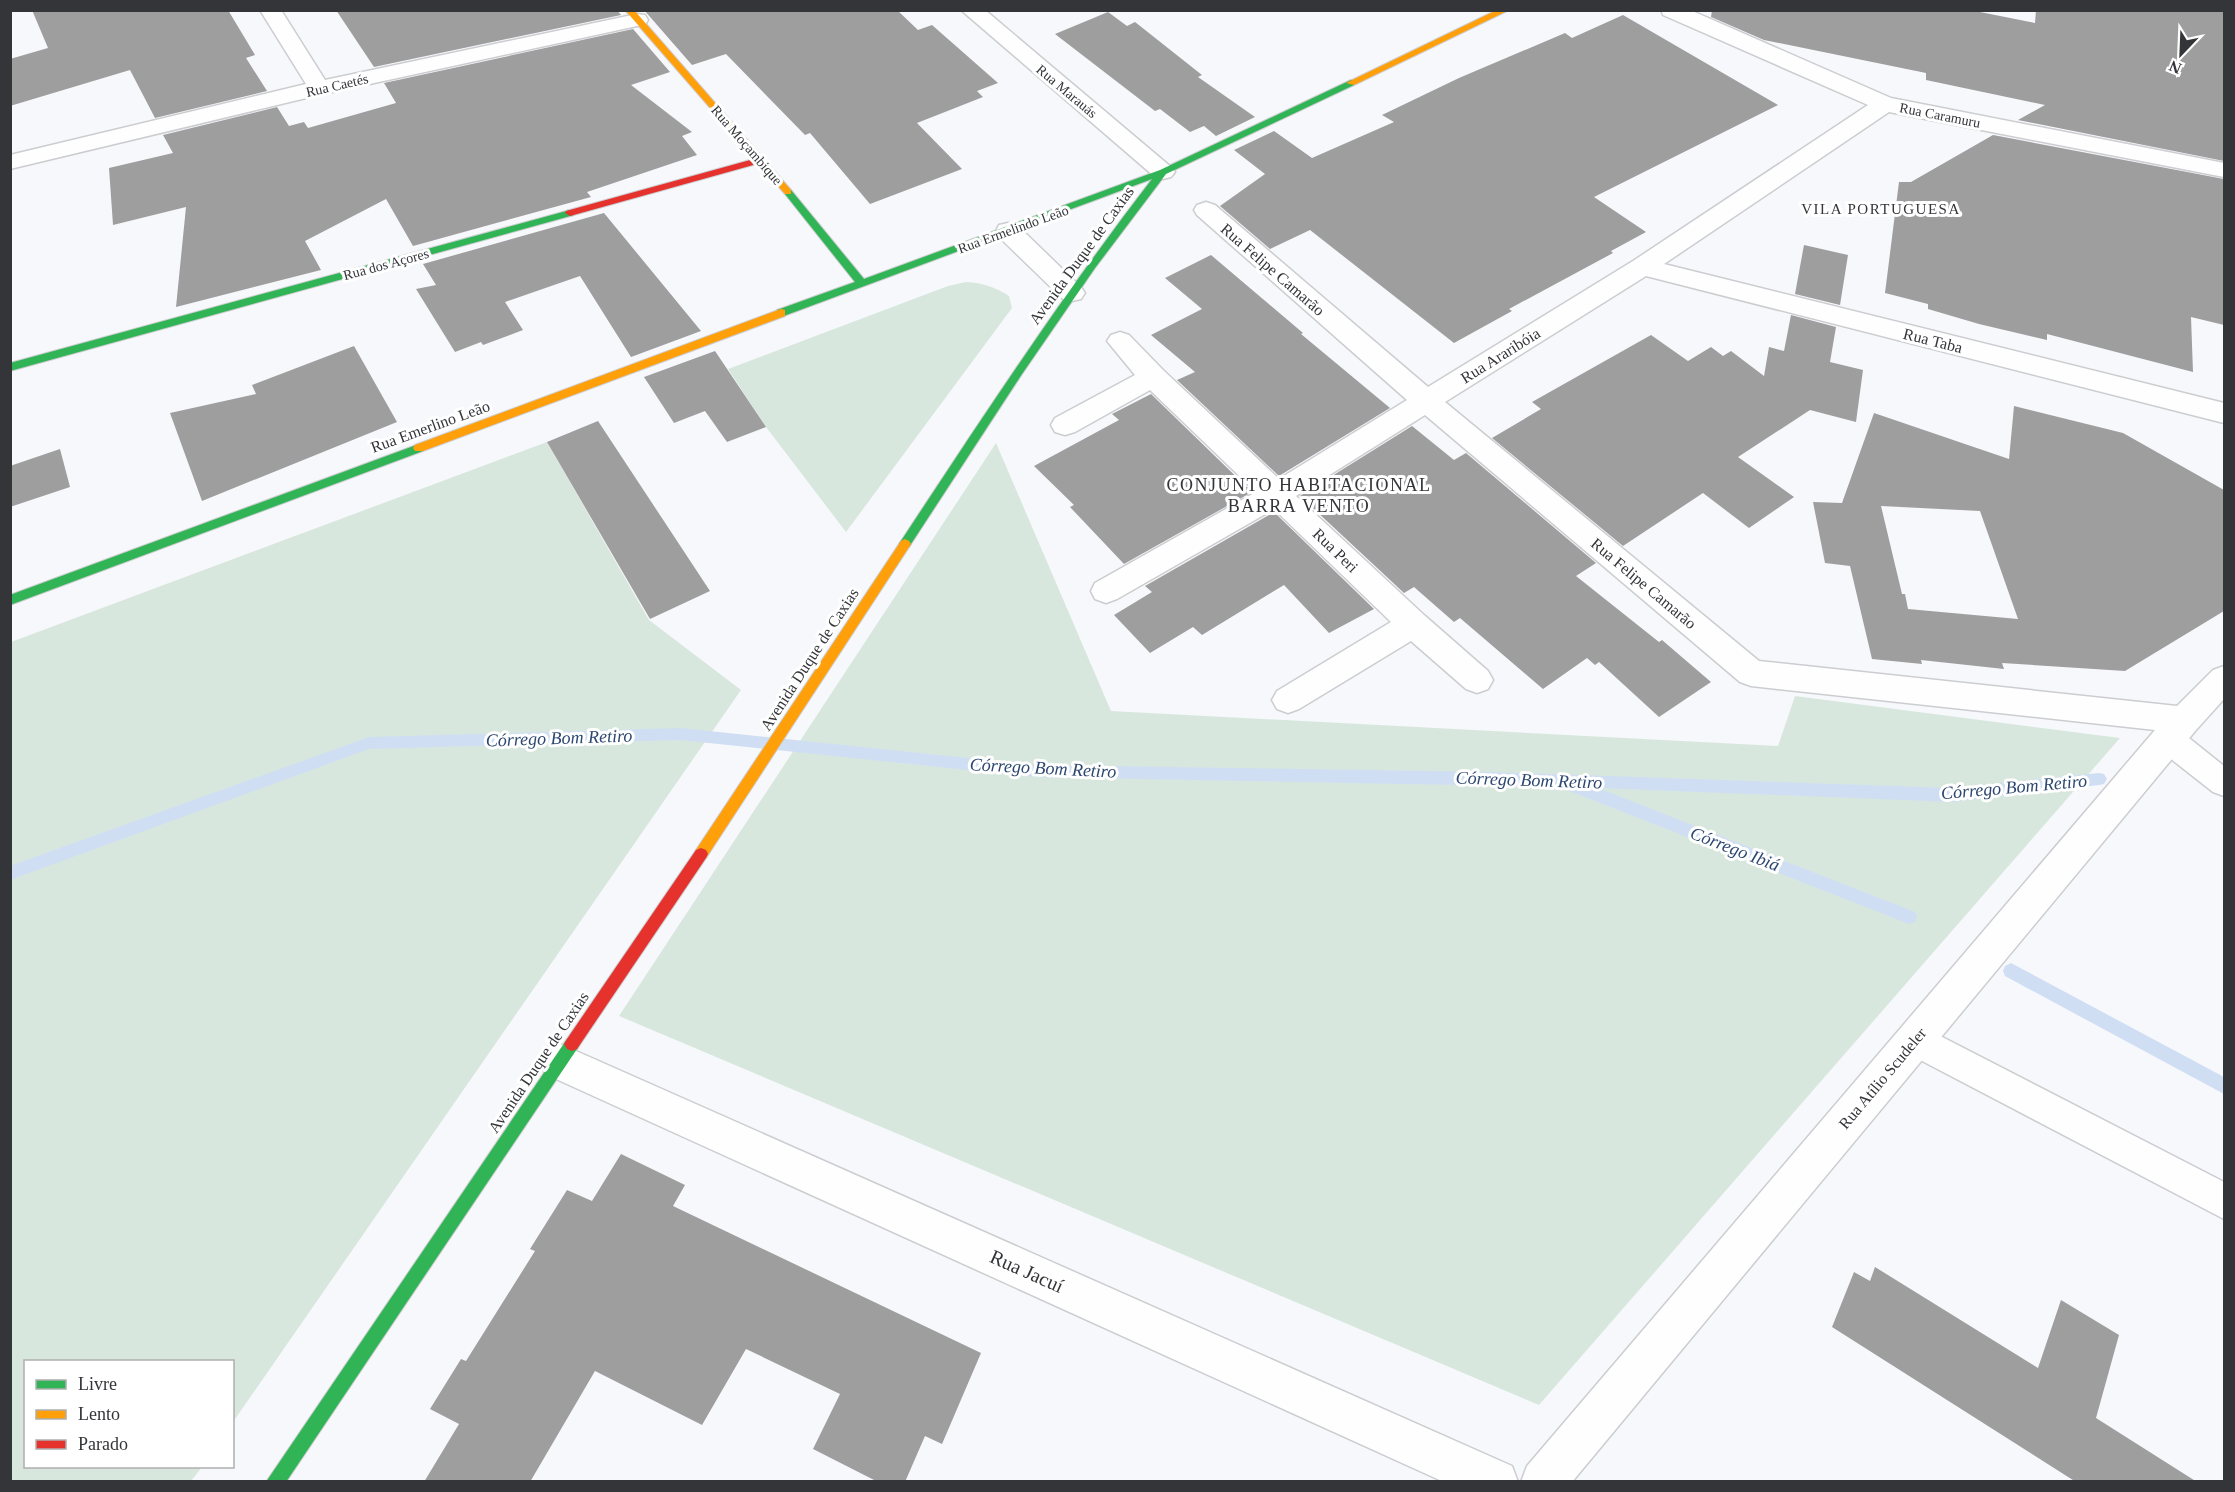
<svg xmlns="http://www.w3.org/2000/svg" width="2235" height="1492" font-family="'Times New Roman',serif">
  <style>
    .green { fill: #d8e7de }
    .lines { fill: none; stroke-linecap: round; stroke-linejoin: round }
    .stream { fill: #d0def4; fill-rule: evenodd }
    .building { fill: #9e9e9e; fill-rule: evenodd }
    .lane-casing { stroke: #cccdd0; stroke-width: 3 }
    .street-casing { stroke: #cccdd0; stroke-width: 3 }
    .fast-casing { stroke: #cccdd0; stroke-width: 2 }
    .slow-casing { stroke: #cccdd0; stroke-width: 2 }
    .jam-casing { stroke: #cccdd0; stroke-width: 2 }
    .lane { fill: #fefefe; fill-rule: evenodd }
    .street { fill: #fefefe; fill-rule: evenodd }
    .fast { fill: #30b455; fill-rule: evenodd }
    .slow { fill: #ff9f0a; fill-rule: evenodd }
    .jam { fill: #e5322d; fill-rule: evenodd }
    .labels { text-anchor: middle; stroke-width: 6; stroke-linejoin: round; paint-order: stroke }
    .far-street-label { font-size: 14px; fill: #343539; stroke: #fff }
    .far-neighbourhood-label { font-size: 15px; letter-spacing: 1.5px; fill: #343539; stroke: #fff }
    .street-label { font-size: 16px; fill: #343539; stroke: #fff }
    .neighbourhood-label { font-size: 18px; letter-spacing: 1.5px; fill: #343539; stroke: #fff }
    .water-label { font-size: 18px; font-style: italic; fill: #2c4770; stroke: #fff }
    .near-street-label { font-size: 20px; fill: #343539; stroke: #fff }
  </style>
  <rect width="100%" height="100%" fill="#f7f8fb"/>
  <g class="green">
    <path d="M966,282C983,283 995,287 1009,296L1012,308L846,532L766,427L728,369L948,286Z"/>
    <polygon points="547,442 649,620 741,690 233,1422 232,1362 26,1362 26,1466 202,1467 191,1481 11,1482 11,642"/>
    <polygon points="996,443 1111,711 1778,746 1795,696 2120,738 1539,1405 619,1016"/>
  </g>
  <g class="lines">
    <g class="stream">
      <polygon points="680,728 1035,765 1493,772 1952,788 2099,773 2104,774 2107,779 2104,784 2099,785 1952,802 1598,788 1915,912 1917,917 1915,922 1909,924 1567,790 1565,787 1035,777 680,740 369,749 10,880 10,866 369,737"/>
      <polygon points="2011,963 2224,1077 2224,1094 2005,976 2003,971 2005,966"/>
    </g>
  </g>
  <g class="building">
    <polygon points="32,10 228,10 255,55 246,58 267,91 155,118 130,70 10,106 10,59 48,48"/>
    <polygon points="336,10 617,10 621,15 374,67"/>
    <polygon points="644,10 897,10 918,30 932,25 998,83 977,91 983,97 917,123 962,169 870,204 810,133 805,135 726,54 692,65"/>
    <polygon points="1712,10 1970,10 2035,23 2036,10 2224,10 2224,161 2018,120 2045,105 1926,80 1926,73 1764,40 1711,17"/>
    <polygon points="1108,12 1127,26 1135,22 1202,75 1198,77 1255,117 1216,136 1204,126 1190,132 1160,109 1155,111 1055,34"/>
    <polygon points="1623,15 1778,105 1594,197 1646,232 1611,251 1613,253 1509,309 1512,311 1454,343 1310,230 1270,249 1220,206 1265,174 1234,150 1274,131 1312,158 1394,122 1382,115 1459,78 1565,33 1572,38"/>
    <polygon points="633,29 670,72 631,85 692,132 682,136 697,155 587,192 591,197 413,246 386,199 305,241 321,270 176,307 186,207 113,225 109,168 173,153 163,135 277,107 289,126 304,122 308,128 396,103 384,83"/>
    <polygon points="1993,135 2224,179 2224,325 2191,317 2193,372 2047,334 2047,340 1979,324 1928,309 1928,304 1885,293 1899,182 1911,182"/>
    <polygon points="604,213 701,331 631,357 580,276 505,302 523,330 483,345 481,342 455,352 416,289 436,285 423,264"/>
    <polygon points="1804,245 1848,255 1840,305 1795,294"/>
    <polygon points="1211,255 1303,333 1301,334 1390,408 1279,476 1177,380 1195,372 1151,335 1202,309 1165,278"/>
    <polygon points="1791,315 1836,327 1830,362 1863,370 1856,422 1810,410 1738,457 1794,497 1749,528 1703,493 1623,546 1492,438 1541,409 1532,402 1651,335 1688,361 1711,347 1723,356 1731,351 1764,376 1769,347 1784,351"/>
    <polygon points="354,346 397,422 202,501 170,413 256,394 252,385"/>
    <polygon points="715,351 766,427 727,442 705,411 674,423 644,377"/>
    <polygon points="1151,394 1252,492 1124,564 1070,507 1074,505 1034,466 1119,420 1112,414"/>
    <path d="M2014,406L2123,433L2224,490V611L2125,671L2002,663L2004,669L1921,660L1922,664L1872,659L1850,566L1825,563L1813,502L1842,503L1874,413L2009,459ZM1881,506L1980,511L2018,619L1908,609L1905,594H1902Z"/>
    <polygon points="598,421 710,591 650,619 547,442"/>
    <polygon points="1412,426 1454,460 1466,453 1596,563 1576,576 1659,642 1662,640 1711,682 1659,717 1599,662 1595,665 1587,658 1543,689 1460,618 1454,622 1414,587 1404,593 1300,496"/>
    <polygon points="60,449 70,487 10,507 10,466"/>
    <polygon points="1274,512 1374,609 1329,633 1284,585 1202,635 1193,627 1150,653 1114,615 1152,592 1145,586"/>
    <polygon points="621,1154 685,1185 673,1206 981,1353 942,1444 925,1436 905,1482 878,1482 813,1449 840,1394 746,1349 702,1425 595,1371 530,1482 424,1482 459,1424 430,1409 461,1359 466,1361 535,1251 530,1249 567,1190 592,1201"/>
    <polygon points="1875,1267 2038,1368 2061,1300 2119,1335 2096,1418 2197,1482 2076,1482 1832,1327 1854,1272 1870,1281"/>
  </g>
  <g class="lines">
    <defs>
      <g id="lane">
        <polygon points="2168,727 2179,730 2224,766 2224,796 2213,792 2157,748 2153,739 2157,730"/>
        <polygon points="1915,1023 2224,1182 2224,1219 1903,1051 1898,1039 1903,1027"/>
      </g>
      <g id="street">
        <polygon points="260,10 281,10 325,80 637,14 645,15 648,20 645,25 637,26 319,95 10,169 10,155 306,84"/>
        <polygon points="961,10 985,10 1171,167 1175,172 1171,177 1163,179 1155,177"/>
        <polygon points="1661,10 1690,10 1891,98 2224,163 2224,177 1889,112 1664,264 2224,403 2224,423 1646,276 1445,402 1759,661 2177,706 2213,670 2224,666 2224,699 2196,730 1572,1482 1521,1482 1527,1466 2155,730 1751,686 1740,682 1425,415 1296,496 1424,615 1488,671 1493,680 1488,689 1477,693 1466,689 1411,641 1299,709 1288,713 1277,709 1272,700 1277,691 1391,622 1274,509 1117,599 1106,603 1095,599 1091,591 1095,583 1256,492 1150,390 1075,432 1065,435 1055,432 1051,425 1055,418 1135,375 1107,341 1111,335 1120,332 1129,335 1163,370 1279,479 1407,400 1197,215 1194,210 1197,205 1206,202 1215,205 1428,387 1633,261 1868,105 1663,15"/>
        <polygon points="1008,223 1017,225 1081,287 1085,293 1081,299 1072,301 1063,299 999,237 996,231 999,225"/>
        <polygon points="558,1043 1512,1466 1518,1482 1444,1482 545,1074 539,1061 545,1048"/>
      </g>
      <g id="fast">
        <path d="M1351,80L1354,81V85L1166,174L1095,268L1022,374L909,547H901L899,544L901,541C982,418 1062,296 1152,179L781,317L777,316V310L855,282L785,194V190H791L864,279L1160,170Z"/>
        <polygon points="570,210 574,211 574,215 10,371 10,363"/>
        <polygon points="419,444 423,445 425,448 423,451 10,605 10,595"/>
        <polygon points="572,1037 577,1039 580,1044 577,1049 286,1482 266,1482 567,1039"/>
      </g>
      <g id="slow">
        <polygon points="625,10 634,10 791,190 791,194 785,194"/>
        <polygon points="1497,10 1509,10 1354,85 1346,83"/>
        <polygon points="781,309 785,310 785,316 423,451 415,451 413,448 415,445"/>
        <polygon points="905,539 909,541 911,544 909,547 706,858 701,860 696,858 694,854 696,850 901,541"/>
      </g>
      <g id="jam">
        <polygon points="761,157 764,158 764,162 570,216 565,213 566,211"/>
        <polygon points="701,848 706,850 708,854 706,858 577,1049 572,1051 567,1049 564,1044 567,1039 696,850"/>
      </g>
    </defs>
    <use href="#lane" class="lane-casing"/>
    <use href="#street" class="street-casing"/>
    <use href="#fast" class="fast-casing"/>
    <use href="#slow" class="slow-casing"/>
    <use href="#jam" class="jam-casing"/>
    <use href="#lane" class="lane"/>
    <use href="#street" class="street"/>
    <use href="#fast" class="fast"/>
    <use href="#slow" class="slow"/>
    <use href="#jam" class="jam"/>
  </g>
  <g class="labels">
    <g class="far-street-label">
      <text transform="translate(337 85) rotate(-13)" y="5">Rua Caetés</text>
      <text transform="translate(1067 91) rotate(40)" y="5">Rua Marauás</text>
      <text transform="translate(1940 115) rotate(11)" y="5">Rua Caramuru</text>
      <text transform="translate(747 145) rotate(49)" y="5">Rua Moçambique</text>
      <text transform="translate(1013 229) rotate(-20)" y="5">Rua Ermelindo Leão</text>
      <text transform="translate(386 264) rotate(-15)" y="5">Rua dos Açores</text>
    </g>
    <g class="far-neighbourhood-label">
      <text x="1881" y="214">VILA PORTUGUESA</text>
    </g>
    <g class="street-label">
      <text transform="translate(1081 255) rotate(-54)" y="6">Avenida Duque de Caxias</text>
      <text transform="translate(1273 269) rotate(41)" y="6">Rua Felipe Camarão</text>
      <text transform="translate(1933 340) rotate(14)" y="6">Rua Taba</text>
      <text transform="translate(1500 355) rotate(-32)" y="6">Rua Araribóia</text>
      <text transform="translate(430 426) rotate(-20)" y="6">Rua Emerlino Leão</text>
      <text transform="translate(1336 550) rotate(44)" y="6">Rua Peri</text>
      <text transform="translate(1644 583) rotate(40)" y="6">Rua Felipe Camarão</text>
      <text transform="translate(809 659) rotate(-57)" y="6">Avenida Duque de Caxias</text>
      <text transform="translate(538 1062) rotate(-56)" y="6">Avenida Duque de Caxias</text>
      <text transform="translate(1882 1078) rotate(-50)" y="6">Rua Atílio Scudeler</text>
    </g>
    <g class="neighbourhood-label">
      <text x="1299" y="491">CONJUNTO HABITACIONAL<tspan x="1299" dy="21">BARRA VENTO</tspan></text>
    </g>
    <g class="water-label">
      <text transform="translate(559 738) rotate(-2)" y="6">Córrego Bom Retiro</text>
      <text transform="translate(1043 768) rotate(3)" y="6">Córrego Bom Retiro</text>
      <text transform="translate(1529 780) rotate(2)" y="6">Córrego Bom Retiro</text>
      <text transform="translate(2014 787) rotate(-5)" y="6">Córrego Bom Retiro</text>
      <text transform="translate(1735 849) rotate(21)" y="6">Córrego Ibiá</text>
    </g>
    <g class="near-street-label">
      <text transform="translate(1027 1271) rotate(24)" y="7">Rua Jacuí</text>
    </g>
  </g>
  <rect width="2235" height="1492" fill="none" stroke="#343539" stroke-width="24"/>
  <rect x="24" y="1360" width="210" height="108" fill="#ffffff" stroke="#aeaeb0" stroke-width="1.5"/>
  <rect x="36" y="1380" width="30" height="9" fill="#30b455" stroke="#aeaeb0" stroke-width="1.5"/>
  <text x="78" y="1390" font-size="18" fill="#343539">Livre</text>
  <rect x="36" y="1410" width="30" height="9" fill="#ff9f0a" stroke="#aeaeb0" stroke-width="1.5"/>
  <text x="78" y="1420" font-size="18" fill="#343539">Lento</text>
  <rect x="36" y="1440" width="30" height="9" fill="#e5322d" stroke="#aeaeb0" stroke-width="1.5"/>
  <text x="78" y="1450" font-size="18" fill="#343539">Parado</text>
  <g transform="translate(2181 54) rotate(203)" stroke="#ffffff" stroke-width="4.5" paint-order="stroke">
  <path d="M0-4.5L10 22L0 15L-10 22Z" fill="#343539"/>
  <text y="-9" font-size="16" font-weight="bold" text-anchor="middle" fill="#343539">N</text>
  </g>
</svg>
